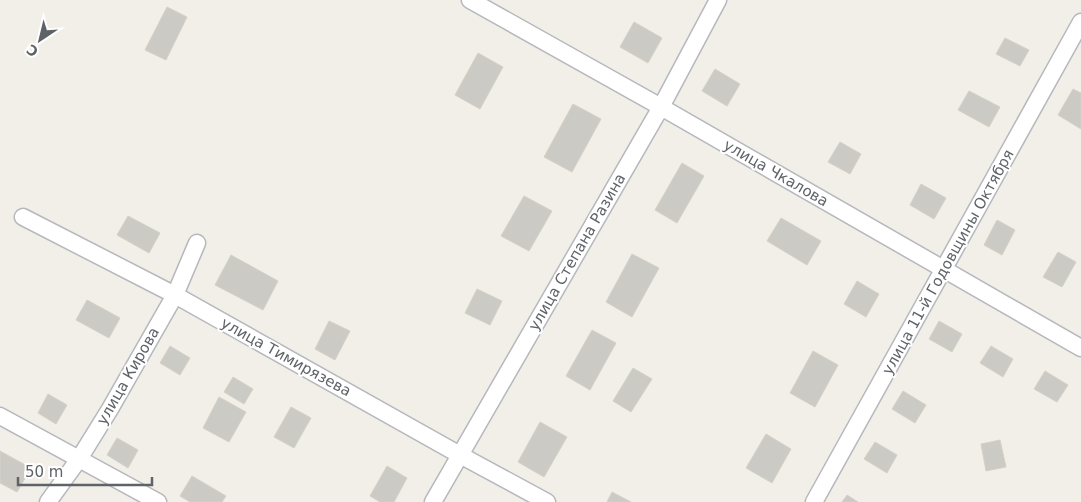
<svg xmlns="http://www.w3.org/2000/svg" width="1081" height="502" font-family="'DejaVu Sans',sans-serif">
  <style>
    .building { fill: #cccac5; stroke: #d6d1c6 }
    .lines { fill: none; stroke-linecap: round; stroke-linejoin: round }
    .minor-casing { stroke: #b5b8bc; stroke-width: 19 }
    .minor { stroke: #fff; stroke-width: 16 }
    .labels { text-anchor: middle; stroke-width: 4; stroke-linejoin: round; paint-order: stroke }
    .street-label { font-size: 15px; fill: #5f6368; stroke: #fff }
  </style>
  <rect width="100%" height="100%" fill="#f1efe8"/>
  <g class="building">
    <polygon points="167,7 187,17 166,60 145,50"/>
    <polygon points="634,22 662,38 648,63 620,47"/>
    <polygon points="1005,38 1029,50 1020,66 996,54"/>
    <polygon points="478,53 503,67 480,109 455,95"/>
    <polygon points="715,69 740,84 727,106 702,91"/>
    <polygon points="1073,89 1081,93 1081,129 1058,115"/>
    <polygon points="969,91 1000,107 989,127 958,110"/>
    <polygon points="573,104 601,119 572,172 544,157"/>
    <polygon points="840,142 861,154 850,174 828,162"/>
    <polygon points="682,163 704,176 677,223 655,210"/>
    <polygon points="921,184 946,198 934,219 910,205"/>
    <polygon points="524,196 552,211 529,251 501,236"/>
    <polygon points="128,216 160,233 149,253 117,235"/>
    <polygon points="781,218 821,241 807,265 767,241"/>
    <polygon points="997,220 1015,230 1002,255 984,245"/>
    <polygon points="1058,252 1076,262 1062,287 1043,277"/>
    <polygon points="632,254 659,268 632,317 606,302"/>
    <polygon points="231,255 278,281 263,310 215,285"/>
    <polygon points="857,281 879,294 866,317 844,304"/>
    <polygon points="477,289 502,301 490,325 465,313"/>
    <polygon points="87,300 120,318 109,338 76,320"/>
    <polygon points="329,321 350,331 335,360 315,349"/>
    <polygon points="939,321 962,334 952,352 929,339"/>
    <polygon points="592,330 616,343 590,390 566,376"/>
    <polygon points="170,346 190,358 180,375 160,363"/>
    <polygon points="991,346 1013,359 1003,377 980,363"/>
    <polygon points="813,351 838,365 815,407 790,393"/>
    <polygon points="633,368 652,379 631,412 613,401"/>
    <polygon points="1045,371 1068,385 1057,402 1034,389"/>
    <polygon points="233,377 253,389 244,404 224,392"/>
    <polygon points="903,391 926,405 915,423 892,409"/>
    <polygon points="48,394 67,405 56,424 38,413"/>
    <polygon points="219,397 246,412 229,442 203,428"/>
    <polygon points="291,407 311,418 294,448 274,437"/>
    <polygon points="540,422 567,437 544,477 518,462"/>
    <polygon points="766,434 791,449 772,483 746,468"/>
    <polygon points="117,438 138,450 128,468 107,455"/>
    <polygon points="1000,440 1006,467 986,471 981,444"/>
    <polygon points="875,442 897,455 887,473 864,459"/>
    <polygon points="0,451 31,468 17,492 0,483"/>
    <polygon points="387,466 407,478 394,502 380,502 370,496"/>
    <polygon points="192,476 226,496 222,502 190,502 180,496"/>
    <polygon points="612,492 631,502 607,502"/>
    <polygon points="847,495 858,502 842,502"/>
  </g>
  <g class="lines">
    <defs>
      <g id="minor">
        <polyline points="470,0 661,107 1081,348"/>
        <polyline points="23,217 175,295 460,455 547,502"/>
        <polyline points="0,416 158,502"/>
        <polyline points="48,502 79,459 110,409 175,295 197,243"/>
        <polyline points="433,502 661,107 718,0"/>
        <polyline points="814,502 1081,22"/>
      </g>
    </defs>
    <use href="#minor" class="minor-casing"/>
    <use href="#minor" class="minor"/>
  </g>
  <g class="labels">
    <g class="street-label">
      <text transform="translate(776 173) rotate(30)" y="5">улица Чкалова</text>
      <text transform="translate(577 252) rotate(-60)" y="5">улица Степана Разина</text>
      <text transform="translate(948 262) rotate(-61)" y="5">улица 11-й Годовщины Октября</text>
      <text transform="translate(286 357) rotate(29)" y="5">улица Тимирязева</text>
      <text transform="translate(128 376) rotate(-60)" y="5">улица Кирова</text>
    </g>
  </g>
  <g transform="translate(40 40) rotate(215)" stroke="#ffffff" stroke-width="4" paint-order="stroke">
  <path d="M0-4L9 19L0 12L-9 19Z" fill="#5f6368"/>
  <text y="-8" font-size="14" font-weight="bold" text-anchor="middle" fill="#5f6368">С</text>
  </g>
  <path d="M18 477v8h134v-8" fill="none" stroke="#5f6368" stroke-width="2.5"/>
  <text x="25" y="477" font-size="15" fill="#5f6368" stroke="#ffffff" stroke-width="4" paint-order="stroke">50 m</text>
</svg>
